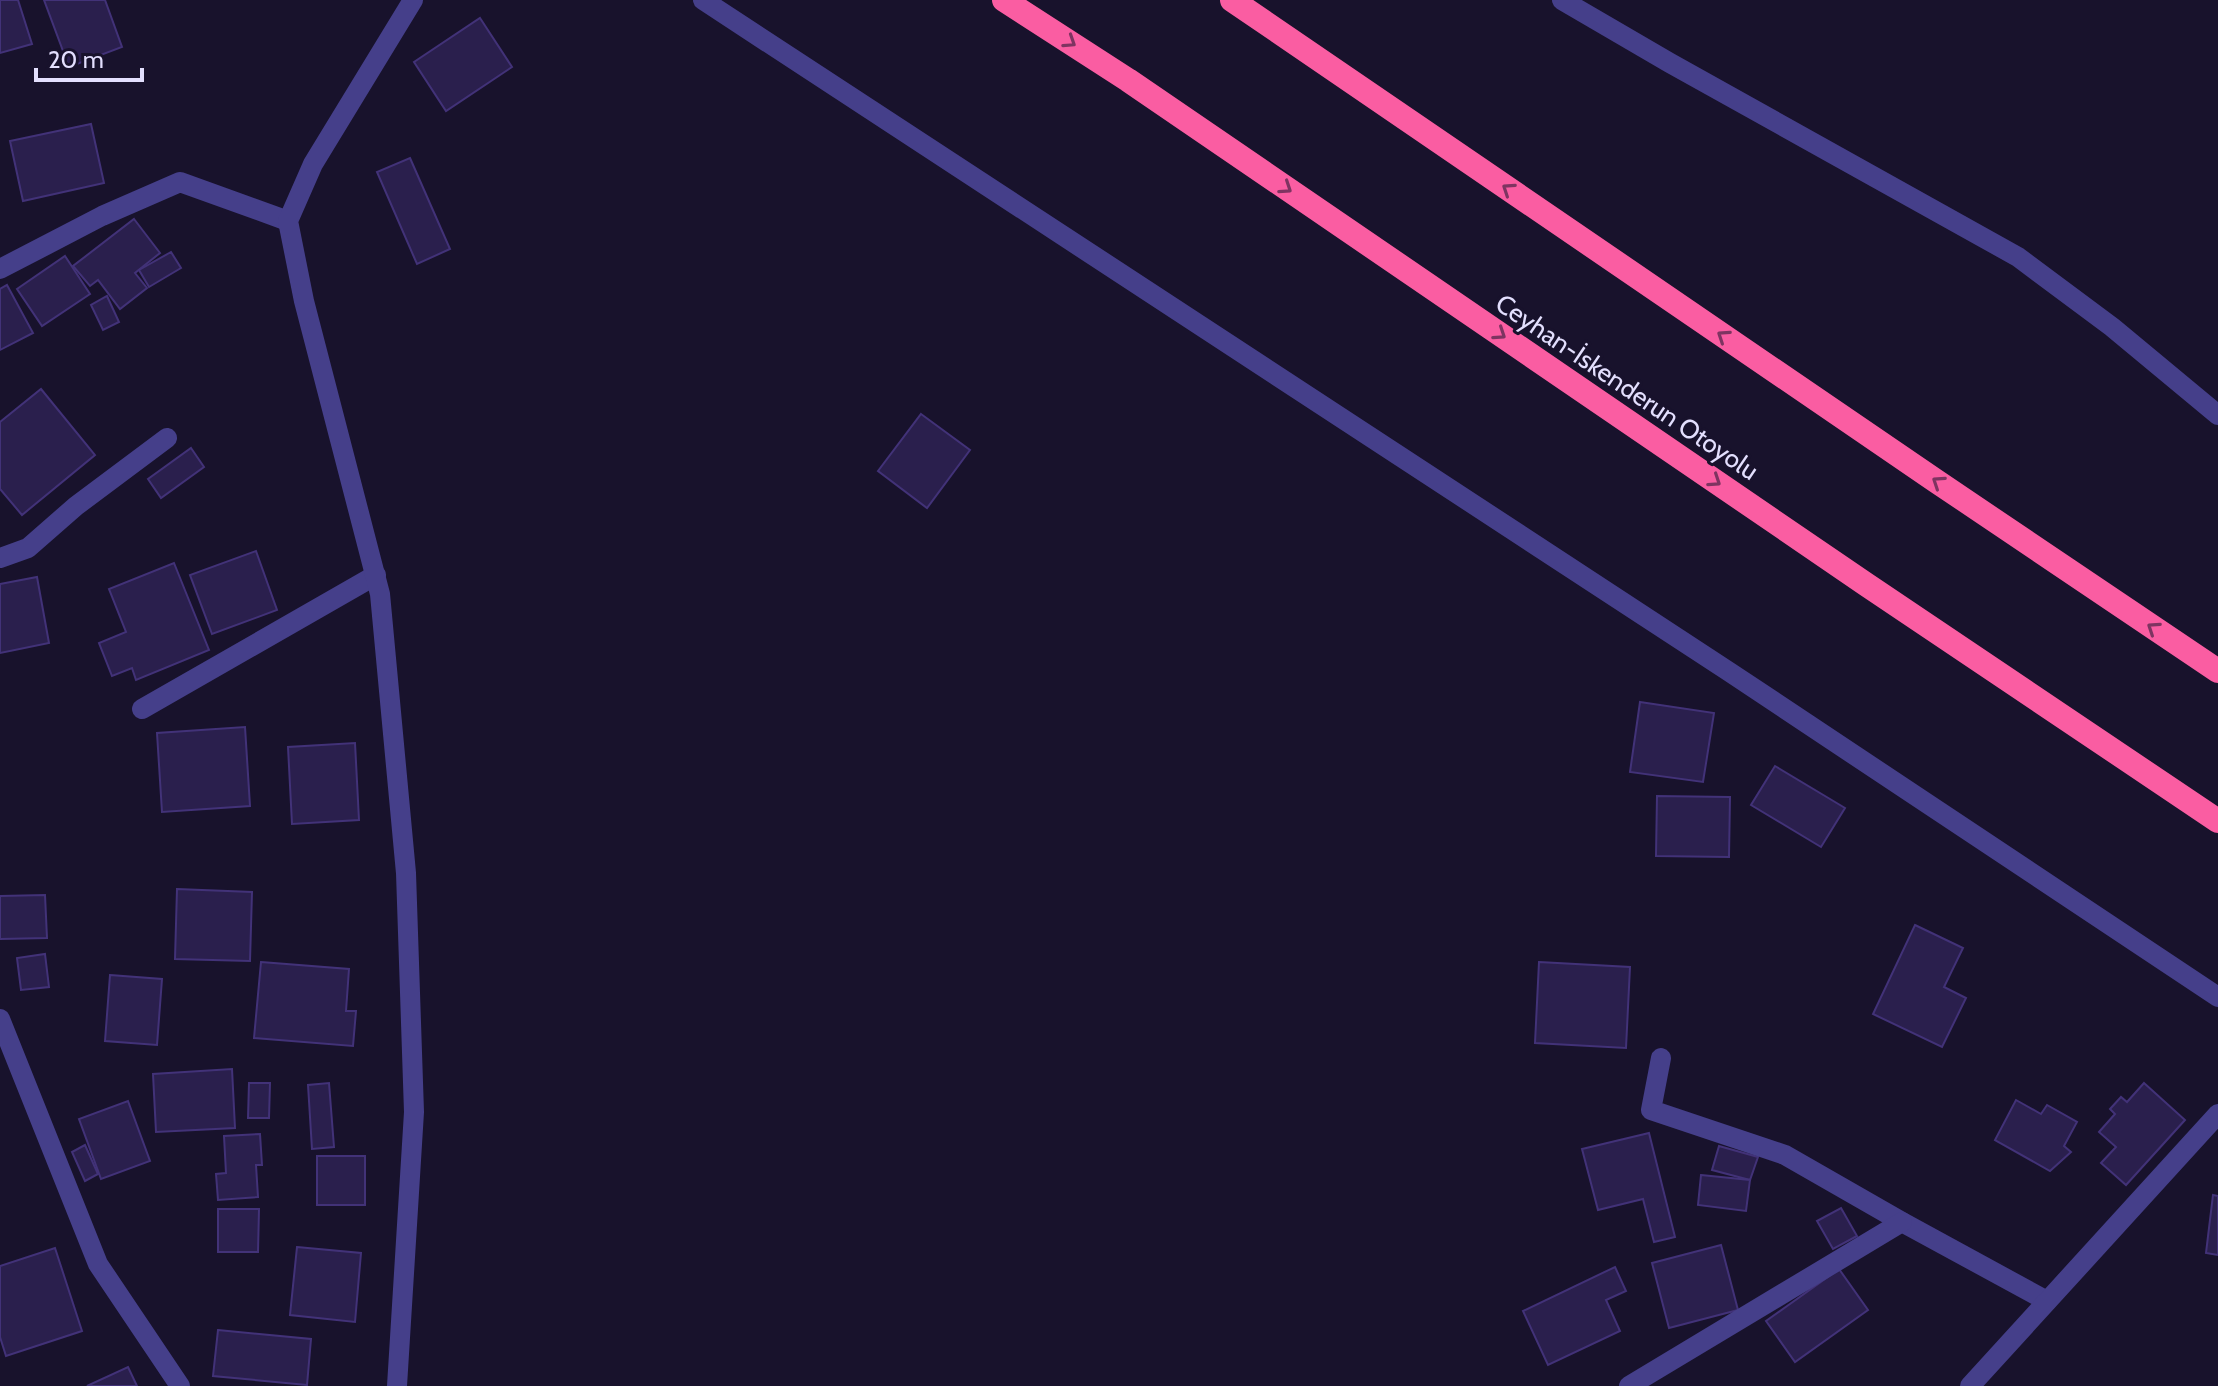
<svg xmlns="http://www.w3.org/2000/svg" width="2218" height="1386" font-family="Cabin,sans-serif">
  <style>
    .building { fill: #2a1f4d; stroke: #423278; stroke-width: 2 }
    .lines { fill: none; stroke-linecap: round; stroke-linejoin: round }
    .street { stroke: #453f8a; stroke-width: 20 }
    .highway { stroke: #fa5da2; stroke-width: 24 }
    .oneway { stroke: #7e3461 }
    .labels { text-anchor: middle; stroke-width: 6; stroke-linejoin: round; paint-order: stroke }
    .street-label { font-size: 26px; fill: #e3dffe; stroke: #18122c }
  </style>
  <rect width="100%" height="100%" fill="#18122c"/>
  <g class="building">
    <polygon points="0,0 18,0 32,44 0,53"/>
    <polygon points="44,0 105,0 122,47 69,67"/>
    <polygon points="480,18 512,67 446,111 414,62"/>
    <polygon points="91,124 104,183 23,201 10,141"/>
    <polygon points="410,158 450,249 417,264 377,172"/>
    <polygon points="134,219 160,253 135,273 147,288 120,309 98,280 90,286 73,266"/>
    <polygon points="171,252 181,268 149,287 139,270"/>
    <polygon points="65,256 90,294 42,326 17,289"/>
    <polygon points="7,285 33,333 0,350 0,289"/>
    <polygon points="107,296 119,322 103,330 91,305"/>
    <polygon points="41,389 95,455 22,515 0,489 0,422"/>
    <polygon points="921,414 970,450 927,508 878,471"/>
    <polygon points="191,448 204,467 161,498 148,479"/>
    <polygon points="256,551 277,610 212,634 190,575"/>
    <polygon points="174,563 209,650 136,680 132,668 112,676 99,643 126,632 109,589"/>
    <polygon points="37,577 49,643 0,653 0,584"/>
    <polygon points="1640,702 1714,713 1703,782 1630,772"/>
    <polygon points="245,727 250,806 162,812 157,733"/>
    <polygon points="355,743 359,820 292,824 288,747"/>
    <polygon points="1775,766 1845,808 1821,847 1751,805"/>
    <polygon points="1657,796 1730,797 1729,857 1656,856"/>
    <polygon points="177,889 252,892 250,961 175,959"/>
    <polygon points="45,895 47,938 0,939 0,896"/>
    <polygon points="1915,925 1963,948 1944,987 1966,998 1942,1047 1873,1014"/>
    <polygon points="45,954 49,987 21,990 17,958"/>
    <polygon points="261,962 349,969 346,1011 356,1011 353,1046 254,1038"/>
    <polygon points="1539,962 1630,967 1626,1048 1535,1043"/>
    <polygon points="110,975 162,979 157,1045 105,1041"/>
    <polygon points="232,1069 235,1128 156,1132 153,1074"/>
    <polygon points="249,1083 270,1083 269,1118 248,1118"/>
    <polygon points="329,1083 334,1147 312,1149 308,1085"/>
    <polygon points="2144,1083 2185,1120 2126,1185 2101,1163 2116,1147 2099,1132 2115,1114 2110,1109 2121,1097 2127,1102"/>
    <polygon points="2016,1100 2041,1114 2047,1105 2077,1122 2064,1146 2071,1152 2050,1171 1995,1140"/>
    <polygon points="128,1101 150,1161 101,1179 79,1119"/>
    <polygon points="1649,1133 1675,1237 1654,1242 1643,1199 1598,1210 1582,1149"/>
    <polygon points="260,1134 262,1165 256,1165 258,1197 218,1200 216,1174 226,1173 224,1136"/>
    <polygon points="85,1145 98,1174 85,1181 72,1152"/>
    <polygon points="1719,1146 1758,1157 1750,1180 1712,1170"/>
    <rect x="317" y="1156" width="48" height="49"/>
    <polygon points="1701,1175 1750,1180 1746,1211 1698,1205"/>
    <polygon points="2213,1195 2218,1196 2218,1255 2206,1253"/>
    <polygon points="1841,1208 1857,1236 1833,1249 1817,1221"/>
    <polygon points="218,1209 259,1209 258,1252 218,1252"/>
    <polygon points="1721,1245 1738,1310 1669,1328 1652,1263"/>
    <polygon points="297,1247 361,1253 355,1322 290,1315"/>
    <polygon points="55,1248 82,1331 6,1356 0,1337 0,1266"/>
    <polygon points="1615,1267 1626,1291 1606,1300 1620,1331 1548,1365 1523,1311"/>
    <polygon points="1839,1269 1868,1310 1795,1362 1766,1321"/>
    <polygon points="218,1330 311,1339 307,1385 213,1376"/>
    <polygon points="128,1367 137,1386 87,1386"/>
  </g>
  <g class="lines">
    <g class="street">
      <polyline points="703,0 1728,671 2218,997"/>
      <polyline points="1562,0 1670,63 2018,257 2112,327 2218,415"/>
      <polyline points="0,269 102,216 180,182 288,221"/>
      <polyline points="0,558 28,548 76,506 167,438"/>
      <polyline points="142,709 376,575"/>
      <polyline points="0,1019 98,1264 180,1386"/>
      <polyline points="1661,1058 1651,1110 1785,1155 1902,1222 2047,1301"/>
      <polyline points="397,1386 414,1112 406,873 380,594 304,301 288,221 313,164 413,0"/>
      <polyline points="1629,1386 1902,1222"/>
      <polyline points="1970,1386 2218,1114"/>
    </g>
    <g class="highway">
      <polyline points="1004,0 1128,80 1867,585 2218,821"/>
      <polyline points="1232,0 1936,481 2218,671"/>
    </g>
  </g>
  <defs><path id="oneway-chevron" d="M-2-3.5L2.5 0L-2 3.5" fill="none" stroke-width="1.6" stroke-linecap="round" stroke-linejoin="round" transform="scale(2)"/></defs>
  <g class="oneway">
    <use href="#oneway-chevron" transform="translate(1070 42) rotate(33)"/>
    <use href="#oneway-chevron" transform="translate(1286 188) rotate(34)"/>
    <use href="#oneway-chevron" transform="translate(1508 189) rotate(-146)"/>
    <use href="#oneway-chevron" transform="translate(1500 334) rotate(34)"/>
    <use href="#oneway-chevron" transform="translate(1723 336) rotate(-146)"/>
    <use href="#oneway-chevron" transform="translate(1715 481) rotate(34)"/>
    <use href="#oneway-chevron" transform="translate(1938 482) rotate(-146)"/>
    <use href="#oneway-chevron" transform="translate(2153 628) rotate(-146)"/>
  </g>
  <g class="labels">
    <g class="street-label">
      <text transform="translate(1627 387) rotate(34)" y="9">Ceyhan-İskenderun Otoyolu</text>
    </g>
  </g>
  <path d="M36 68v12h106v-12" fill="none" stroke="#e3dffe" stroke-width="4"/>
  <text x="48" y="68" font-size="24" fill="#e3dffe" stroke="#18122c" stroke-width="6" paint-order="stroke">20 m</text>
</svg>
